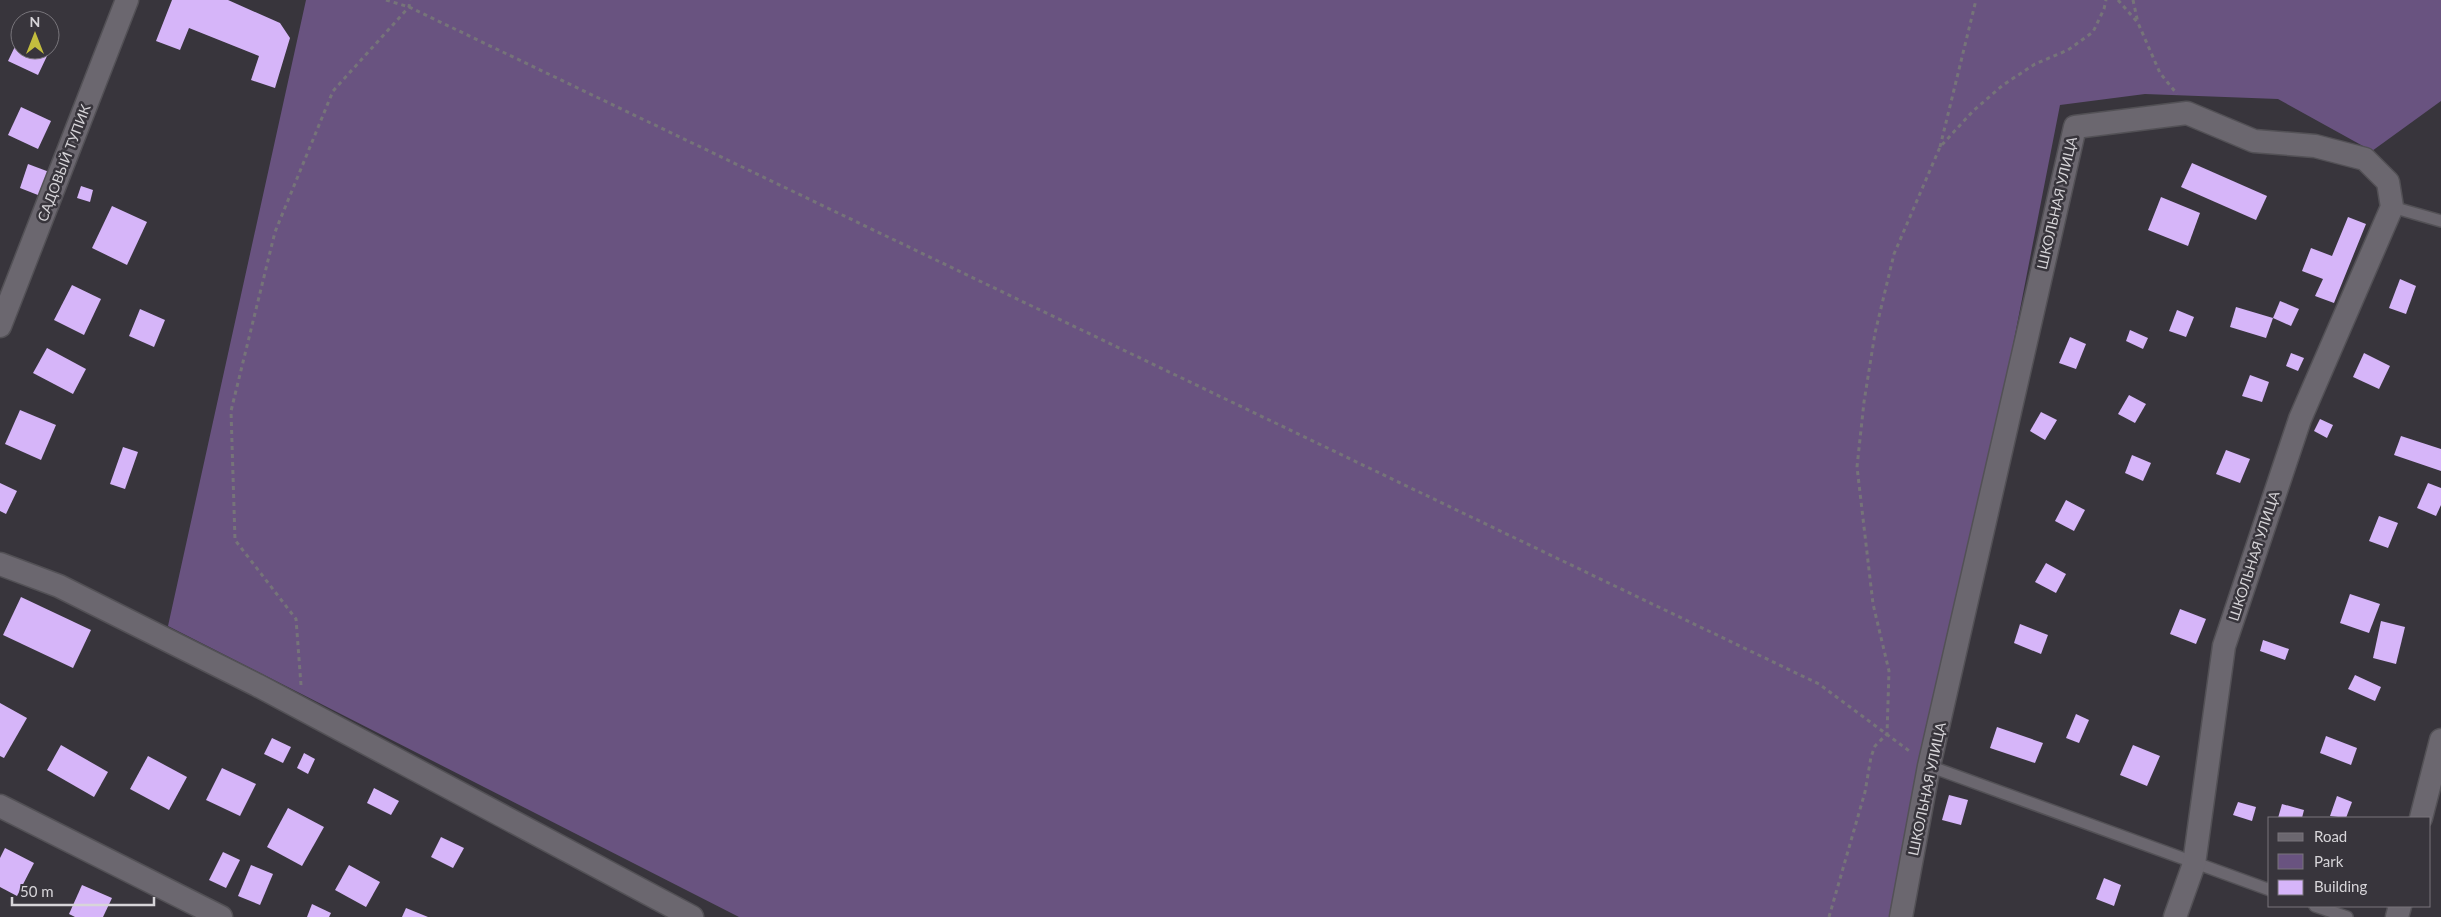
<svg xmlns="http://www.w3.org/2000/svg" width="2441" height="917" font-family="Lato,sans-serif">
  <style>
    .green { fill: #695380 }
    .building { fill: #d6b5f9 }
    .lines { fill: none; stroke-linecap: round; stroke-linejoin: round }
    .service-casing { stroke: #535156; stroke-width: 14 }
    .minor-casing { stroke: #535156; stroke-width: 25 }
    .path { stroke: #767479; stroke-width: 3; stroke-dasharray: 4 4; stroke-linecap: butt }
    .service { stroke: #6b676f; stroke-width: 11 }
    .minor { stroke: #6b676f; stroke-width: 22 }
    .labels { text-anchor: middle; stroke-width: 5; stroke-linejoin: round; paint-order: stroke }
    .street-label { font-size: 14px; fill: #d7d5d9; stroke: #38353c }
  </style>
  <rect width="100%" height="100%" fill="#38353c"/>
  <polygon class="green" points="306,0 2441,0 2441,101 2372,151 2278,99 2145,94 2060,105 1901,917 739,917 168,626"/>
  <g class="building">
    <polygon points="172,0 228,0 280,23 290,38 275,88 251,80 259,56 189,28 180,50 156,41"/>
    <polygon points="50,34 56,37 38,75 8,61 20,36 20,50 50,50"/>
    <polygon points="21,107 51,121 38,149 8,135"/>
    <polygon points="2192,163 2267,196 2256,220 2181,187"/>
    <polygon points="28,164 52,173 43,197 20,188"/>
    <polygon points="81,186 93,190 90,202 77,198"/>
    <polygon points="2161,197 2200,213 2188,246 2148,230"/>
    <polygon points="112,206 147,222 127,265 92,248"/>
    <polygon points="2348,217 2366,224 2334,303 2315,296 2323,279 2302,271 2311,248 2332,256"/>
    <polygon points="2400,279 2416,286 2406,314 2389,308"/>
    <polygon points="72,285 101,299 84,335 54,320"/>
    <polygon points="2280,301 2299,309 2291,326 2273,318"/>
    <polygon points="2236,307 2273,318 2266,338 2230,327"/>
    <polygon points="140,309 165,320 154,347 129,336"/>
    <polygon points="2177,310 2194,317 2186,337 2169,331"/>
    <polygon points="2130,330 2148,338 2143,349 2126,341"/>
    <polygon points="2070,337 2086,344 2076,369 2059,363"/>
    <polygon points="47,348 86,369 73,394 33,373"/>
    <polygon points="2291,353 2304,358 2298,371 2286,366"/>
    <polygon points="2364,353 2390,366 2379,389 2353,377"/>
    <polygon points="2250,375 2269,382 2262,402 2242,396"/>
    <polygon points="2129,395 2146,404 2135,423 2118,414"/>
    <polygon points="20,410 56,425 41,460 5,444"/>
    <polygon points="2041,412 2057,420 2045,440 2030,431"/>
    <polygon points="2320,419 2333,425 2327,438 2314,431"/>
    <polygon points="2401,436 2441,449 2441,471 2394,455"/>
    <polygon points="123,447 138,452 125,489 110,484"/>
    <polygon points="2226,450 2250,459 2240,483 2216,474"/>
    <polygon points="2132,455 2151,463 2143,481 2125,473"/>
    <polygon points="0,483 17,491 6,514 0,511"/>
    <polygon points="2428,483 2441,488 2441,505 2436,516 2417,508"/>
    <polygon points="2066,500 2085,510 2074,531 2055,521"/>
    <polygon points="2379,516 2398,523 2388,548 2369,541"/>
    <polygon points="2046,563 2066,574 2056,593 2035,582"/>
    <polygon points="2350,594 2380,604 2369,633 2340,623"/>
    <polygon points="21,597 91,630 73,668 3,635"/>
    <polygon points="2180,609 2206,619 2196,644 2170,634"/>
    <polygon points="2381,621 2405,627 2396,664 2373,658"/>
    <polygon points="2020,624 2048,635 2041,654 2014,643"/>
    <polygon points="2263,640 2289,649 2285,660 2260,651"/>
    <polygon points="2355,675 2381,687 2375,701 2348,689"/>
    <polygon points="0,703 27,718 4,758 0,756"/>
    <polygon points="2076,714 2089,720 2079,743 2066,738"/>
    <polygon points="1997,727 2043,743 2035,763 1990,748"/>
    <polygon points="2326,736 2357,748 2351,765 2320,753"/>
    <polygon points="272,738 291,747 283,763 264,754"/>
    <polygon points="61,745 108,772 94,797 47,770"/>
    <polygon points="2133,745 2160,756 2147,786 2120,775"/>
    <polygon points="304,753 315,759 308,774 297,768"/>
    <polygon points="148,756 187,777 169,810 130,789"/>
    <polygon points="222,768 256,784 240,816 206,800"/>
    <polygon points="374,788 399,801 391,815 367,803"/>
    <polygon points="1949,795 1968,800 1961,825 1942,820"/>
    <polygon points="2337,796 2352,802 2346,818 2330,816"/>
    <polygon points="2238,802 2256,807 2252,821 2233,815"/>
    <polygon points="2282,804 2304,810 2302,818 2278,818"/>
    <polygon points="288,808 324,827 302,866 267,847"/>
    <polygon points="441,837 464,848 453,868 431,857"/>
    <polygon points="5,848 34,863 17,896 0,887 0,858"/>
    <polygon points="223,852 240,860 226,888 209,880"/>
    <polygon points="251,865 273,874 260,905 238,896"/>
    <polygon points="349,865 380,882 366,907 335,890"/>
    <polygon points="2104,878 2121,885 2114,906 2096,899"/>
    <polygon points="82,885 112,898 103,917 75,917 69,914"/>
    <polygon points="312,904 331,913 329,917 307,917"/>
    <polygon points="406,908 428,917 402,917"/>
  </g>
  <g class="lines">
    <defs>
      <g id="service">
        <polyline points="2392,207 2441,221"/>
        <polyline points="1929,766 2270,890"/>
        <polyline points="2315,906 2347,917"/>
      </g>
      <g id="minor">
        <polyline points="0,326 127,0"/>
        <polyline points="0,564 59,586 257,685 692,917"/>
        <polyline points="0,806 221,917"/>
        <polyline points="2421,818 2441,740"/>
        <polyline points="1901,917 1929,766 2075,127 2187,113 2254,141 2315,146 2365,159 2388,182 2392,207 2300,419 2224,646 2194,864 2175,917"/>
        <polyline points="2397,917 2400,906"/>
      </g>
    </defs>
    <use href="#service" class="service-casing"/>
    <use href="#minor" class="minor-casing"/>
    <g class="path">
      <polyline points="386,0 409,7 1819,684 1912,753"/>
      <polyline points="2118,0 2138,23 2160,73 2177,94"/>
      <polyline points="2133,0 2138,23"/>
      <polyline points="1940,147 1976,0"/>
      <polyline points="301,685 296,619 235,540 231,411 275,232 333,91 409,7 410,0"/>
      <polyline points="1829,917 1865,792 1871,757 1875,746 1887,734 1889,671 1873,604 1857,467 1864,402 1875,333 1894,254 1940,147 1973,111 2003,85 2035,64 2068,50 2093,32 2104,9 2106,0"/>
    </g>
    <use href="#service" class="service"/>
    <use href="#minor" class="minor"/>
  </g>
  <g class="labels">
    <g class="street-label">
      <text transform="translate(64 163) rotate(-69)" y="5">САДОВЫЙ ТУПИК</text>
      <text transform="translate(2057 203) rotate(-77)" y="5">ШКОЛЬНАЯ УЛИЦА</text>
      <text transform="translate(2254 556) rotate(-72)" y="5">ШКОЛЬНАЯ УЛИЦА</text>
      <text transform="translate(1927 789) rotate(-78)" y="5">ШКОЛЬНАЯ УЛИЦА</text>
    </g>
  </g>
  <rect x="2268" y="817" width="162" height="90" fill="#38353c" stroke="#78757b"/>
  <rect x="2278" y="833" width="25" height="8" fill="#6b676f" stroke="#78757b"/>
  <text x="2314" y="842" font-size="15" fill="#d7d5d9">Road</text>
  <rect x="2278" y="854" width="25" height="15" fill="#695380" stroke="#78757b"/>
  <text x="2314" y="867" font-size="15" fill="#d7d5d9">Park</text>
  <rect x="2278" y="880" width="25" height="15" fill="#d6b5f9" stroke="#78757b"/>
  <text x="2314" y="892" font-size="15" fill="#d7d5d9">Building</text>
  <g transform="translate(35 35)"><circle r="24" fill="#38353c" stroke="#78757b"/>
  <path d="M0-4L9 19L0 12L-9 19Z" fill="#c3bd3e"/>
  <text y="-8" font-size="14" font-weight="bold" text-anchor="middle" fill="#d7d5d9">N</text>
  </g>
  <path d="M12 897v8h142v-8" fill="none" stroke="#d7d5d9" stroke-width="2.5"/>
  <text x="20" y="897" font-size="15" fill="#d7d5d9" stroke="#38353c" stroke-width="4" paint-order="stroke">50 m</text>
</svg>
